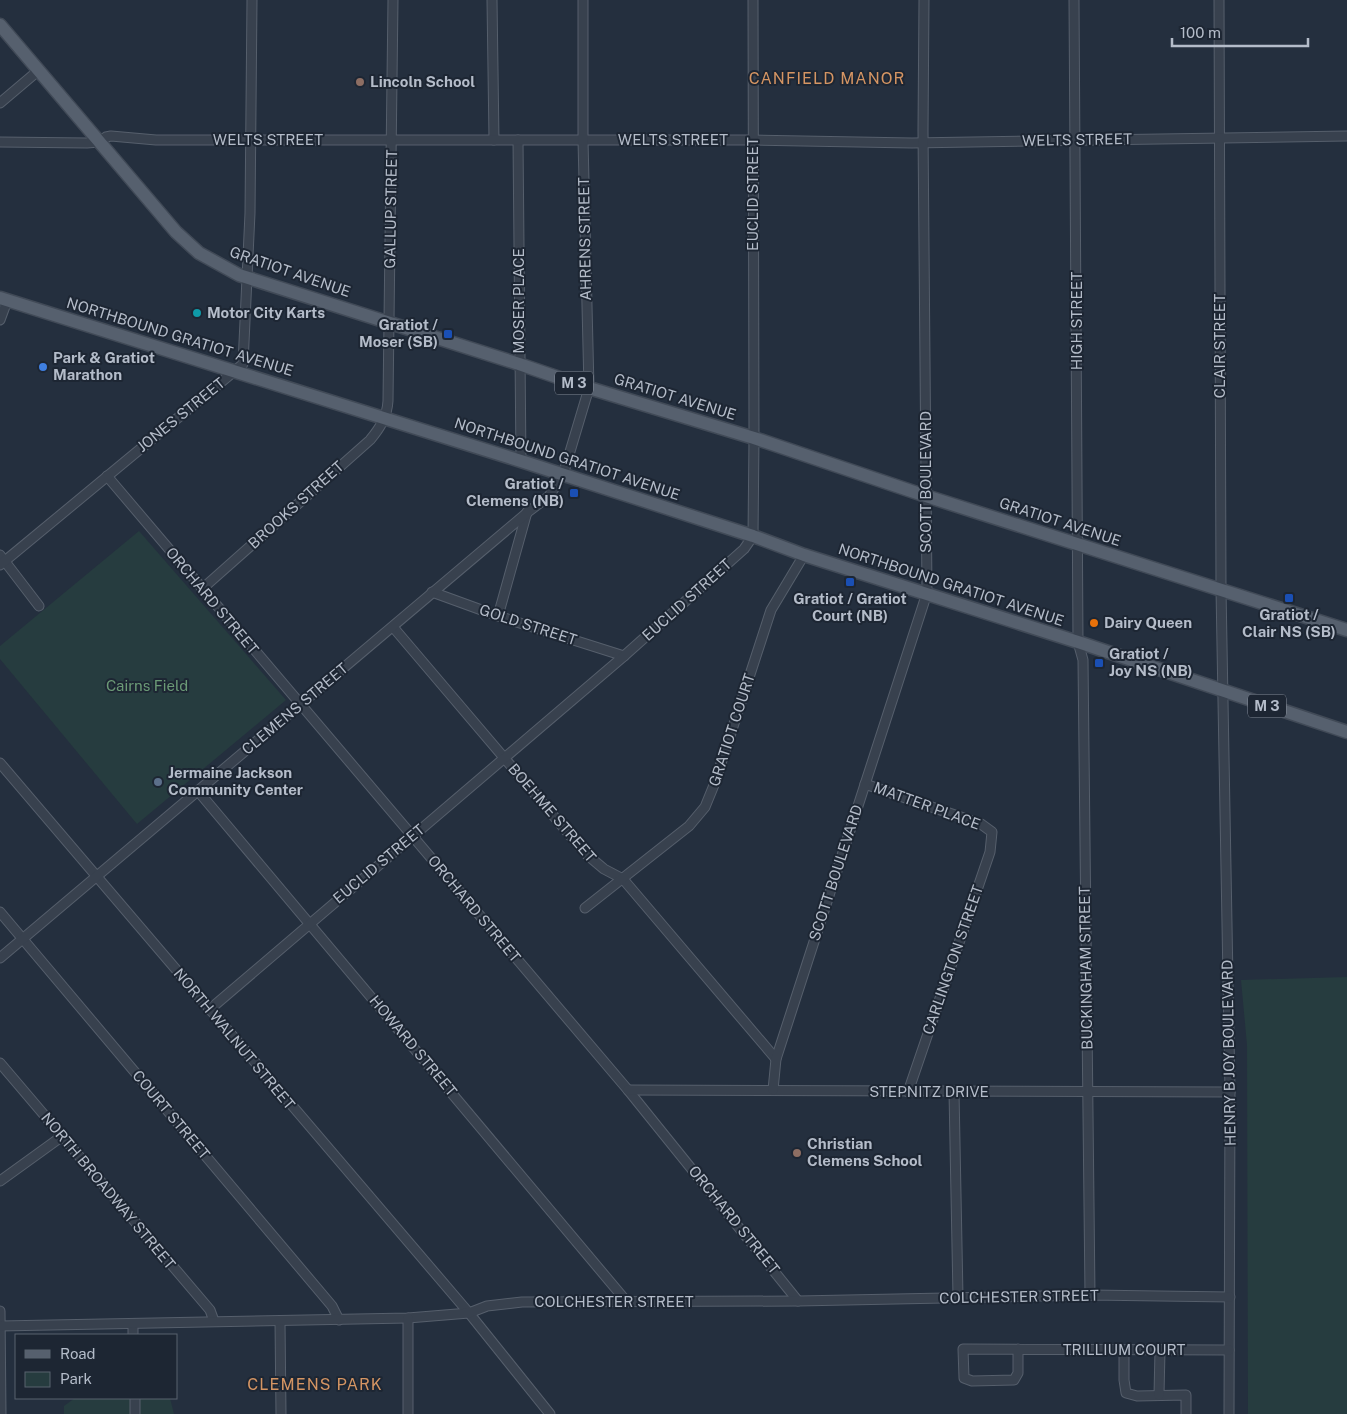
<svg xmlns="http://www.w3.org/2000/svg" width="1347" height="1414" font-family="'Public Sans',sans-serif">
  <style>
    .green { fill: #263c3f }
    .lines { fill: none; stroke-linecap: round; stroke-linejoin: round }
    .street-casing { stroke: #565f6c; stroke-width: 11 }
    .primary-casing { stroke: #414a57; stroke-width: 15 }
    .street { stroke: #38414e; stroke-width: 9 }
    .primary { stroke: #56606e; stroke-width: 12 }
    .education-dot { fill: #8d6e63; stroke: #1d2633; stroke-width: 2 }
    .culture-dot { fill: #0f9aa8; stroke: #1d2633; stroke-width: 2 }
    .transit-dot { fill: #1a4fb4; stroke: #1d2633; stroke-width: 2 }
    .shop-dot { fill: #3f7fe0; stroke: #1d2633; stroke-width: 2 }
    .food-dot { fill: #e8710a; stroke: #1d2633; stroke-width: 2 }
    .service-dot { fill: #5c6f8a; stroke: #1d2633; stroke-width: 2 }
    .labels { text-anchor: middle; stroke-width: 4; stroke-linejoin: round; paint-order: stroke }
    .shield { fill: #1d2633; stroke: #878f9c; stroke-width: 1 }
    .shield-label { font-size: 14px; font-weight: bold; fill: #b4bcc9 }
    .poi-label { font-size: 15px; font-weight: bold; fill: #b4bcc9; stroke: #1d2633; text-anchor: start }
    .street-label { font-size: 15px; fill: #b4bcc9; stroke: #1d2633 }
    .park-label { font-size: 15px; fill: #6b9a76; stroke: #1d2633 }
    .neighbourhood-label { font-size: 16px; letter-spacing: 1px; fill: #d59563; stroke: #1d2633 }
  </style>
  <rect width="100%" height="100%" fill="#242f3e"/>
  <g class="green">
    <polygon points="139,531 286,700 137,824 0,659 0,646"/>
    <polygon points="1347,977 1347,1414 1248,1414 1247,1045 1241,980"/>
    <polygon points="75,1398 170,1398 174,1414 64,1414 64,1406"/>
  </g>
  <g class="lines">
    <defs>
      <g id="street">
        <polyline points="492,0 494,140"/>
        <polyline points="1074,0 1078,642 1083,660 1090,1295"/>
        <polyline points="1219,0 1221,589 1230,1092 1229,1414"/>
        <polyline points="0,103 39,70"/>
        <polyline points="518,140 521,461"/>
        <polyline points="0,142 87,143 99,142 106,137 111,136 156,140 753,140 912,143 1347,136"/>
        <polyline points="0,320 7,301"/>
        <polyline points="107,476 628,1090 798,1301"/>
        <polyline points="0,555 39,606"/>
        <polyline points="0,565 243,364 250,213 252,0"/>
        <path d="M202,589L370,440C380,428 387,417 388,401L393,0"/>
        <polyline points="432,592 498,616 624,656"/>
        <polyline points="498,616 527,512"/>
        <polyline points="393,627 585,853 604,869 623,879 776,1059"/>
        <polyline points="0,763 469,1313 550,1414"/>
        <polyline points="865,784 981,824 992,832 990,852 908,1092"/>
        <polyline points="198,791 627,1302"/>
        <polyline points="585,908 689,826 705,807 714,785 771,610 804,555"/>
        <polyline points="0,912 332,1306 339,1320"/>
        <polyline points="0,958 528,512 549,496 563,475 589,388 583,140 583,0"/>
        <polyline points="209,1010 624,656 744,549 753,536 754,438 753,0"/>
        <polyline points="0,1063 210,1310 214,1321"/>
        <polyline points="628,1090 1230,1092"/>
        <polyline points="773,1090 776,1059 927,593 923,131 924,0"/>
        <polyline points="954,1092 958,1297"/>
        <polyline points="0,1181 61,1137"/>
        <polyline points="0,1311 1,1414"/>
        <polyline points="280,1321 281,1414"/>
        <polyline points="133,1324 133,1335"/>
        <polyline points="0,1326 408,1318 469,1313 487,1306 522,1302 798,1301 1090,1295 1230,1297"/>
        <path d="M1018,1349V1373L1014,1380L972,1381L964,1378L963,1349C1052,1349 1140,1350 1229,1350"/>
        <polyline points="1124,1351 1124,1380 1126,1393 1137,1396 1186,1395 1186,1414"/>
        <polyline points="1159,1395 1160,1350"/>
        <polyline points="135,1398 135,1414"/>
        <polyline points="408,1414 408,1318"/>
      </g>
      <g id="primary">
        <polyline points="0,25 176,232 199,253 239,275 519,364 589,388 754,438 926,496 1347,630"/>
        <polyline points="0,298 521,461 753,536 804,555 1078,642 1347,732"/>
      </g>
    </defs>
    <use href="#street" class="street-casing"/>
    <use href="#primary" class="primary-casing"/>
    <use href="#street" class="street"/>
    <use href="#primary" class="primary"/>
  </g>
  <g class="education-dot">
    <circle cx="360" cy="82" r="5"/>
    <circle cx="797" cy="1153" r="5"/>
  </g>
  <circle class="culture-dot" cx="197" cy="313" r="5"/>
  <g class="transit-dot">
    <rect x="443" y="329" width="10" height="10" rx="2.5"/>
    <rect x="569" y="488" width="10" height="10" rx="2.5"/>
    <rect x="845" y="577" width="10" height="10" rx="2.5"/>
    <rect x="1284" y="593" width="10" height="10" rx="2.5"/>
    <rect x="1094" y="658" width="10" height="10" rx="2.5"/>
  </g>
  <circle class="shop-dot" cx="43" cy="367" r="5"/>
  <circle class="food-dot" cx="1094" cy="623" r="5"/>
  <circle class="service-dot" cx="158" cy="782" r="5"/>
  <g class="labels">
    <g class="shield">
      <rect x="555" y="371.5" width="38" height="23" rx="4"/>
      <rect x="1248" y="694.5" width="38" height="23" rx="4"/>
    </g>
    <g class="shield-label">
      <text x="574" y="388">M 3</text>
      <text x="1267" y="711">M 3</text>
    </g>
    <g class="poi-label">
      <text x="370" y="87">Lincoln School</text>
      <text x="207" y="318">Motor City Karts</text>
      <text x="438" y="330" text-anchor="end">Gratiot /<tspan x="438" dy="17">Moser (SB)</tspan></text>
      <text x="53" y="363">Park &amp; Gratiot<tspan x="53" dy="17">Marathon</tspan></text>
      <text x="564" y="489" text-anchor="end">Gratiot /<tspan x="564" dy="17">Clemens (NB)</tspan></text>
      <text x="850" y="604" text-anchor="middle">Gratiot / Gratiot<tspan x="850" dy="17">Court (NB)</tspan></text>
      <text x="1289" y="620" text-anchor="middle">Gratiot /<tspan x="1289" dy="17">Clair NS (SB)</tspan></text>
      <text x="1104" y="628">Dairy Queen</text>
      <text x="1109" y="659">Gratiot /<tspan x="1109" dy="17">Joy NS (NB)</tspan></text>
      <text x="168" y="778">Jermaine Jackson<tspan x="168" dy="17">Community Center</tspan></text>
      <text x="807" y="1149">Christian<tspan x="807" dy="17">Clemens School</tspan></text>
    </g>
    <g class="street-label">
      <text x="268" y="145">WELTS STREET</text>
      <text x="673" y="145">WELTS STREET</text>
      <text transform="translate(1077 140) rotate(-1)" y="5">WELTS STREET</text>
      <text transform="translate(753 194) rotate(-90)" y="5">EUCLID STREET</text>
      <text transform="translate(391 209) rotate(-89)" y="5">GALLUP STREET</text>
      <text transform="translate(585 239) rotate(-91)" y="5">AHRENS STREET</text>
      <text transform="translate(290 272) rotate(19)" y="5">GRATIOT AVENUE</text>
      <text transform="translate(519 301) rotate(-90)" y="5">MOSER PLACE</text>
      <text transform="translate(1077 321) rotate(-90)" y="5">HIGH STREET</text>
      <text transform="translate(180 337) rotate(17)" y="5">NORTHBOUND GRATIOT AVENUE</text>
      <text transform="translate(1220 346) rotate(-90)" y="5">CLAIR STREET</text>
      <text transform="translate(675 397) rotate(17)" y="5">GRATIOT AVENUE</text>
      <text transform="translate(181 415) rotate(-39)" y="5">JONES STREET</text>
      <text transform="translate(567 459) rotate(18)" y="5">NORTHBOUND GRATIOT AVENUE</text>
      <text transform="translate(926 482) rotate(-90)" y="5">SCOTT BOULEVARD</text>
      <text transform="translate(296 505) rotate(-42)" y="5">BROOKS STREET</text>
      <text transform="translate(1060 522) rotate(18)" y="5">GRATIOT AVENUE</text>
      <text transform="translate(951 585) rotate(18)" y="5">NORTHBOUND GRATIOT AVENUE</text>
      <text transform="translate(687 600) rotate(-42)" y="5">EUCLID STREET</text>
      <text transform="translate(212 601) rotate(50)" y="5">ORCHARD STREET</text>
      <text transform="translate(528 625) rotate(18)" y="5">GOLD STREET</text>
      <text transform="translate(295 709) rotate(-40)" y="5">CLEMENS STREET</text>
      <text transform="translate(732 730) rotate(-72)" y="5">GRATIOT COURT</text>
      <text transform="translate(927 806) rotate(20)" y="5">MATTER PLACE</text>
      <text transform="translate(552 813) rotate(49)" y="5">BOEHME STREET</text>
      <text transform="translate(379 864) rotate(-40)" y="5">EUCLID STREET</text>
      <text transform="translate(836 873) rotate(-72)" y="5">SCOTT BOULEVARD</text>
      <text transform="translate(474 909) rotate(50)" y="5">ORCHARD STREET</text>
      <text transform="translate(953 960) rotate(-71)" y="5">CARLINGTON STREET</text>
      <text transform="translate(1086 968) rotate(-91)" y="5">BUCKINGHAM STREET</text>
      <text transform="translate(234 1039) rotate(50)" y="5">NORTH WALNUT STREET</text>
      <text transform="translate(413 1046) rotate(50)" y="5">HOWARD STREET</text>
      <text transform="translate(1229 1053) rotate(-91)" y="5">HENRY B JOY BOULEVARD</text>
      <text x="929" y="1097">STEPNITZ DRIVE</text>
      <text transform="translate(171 1115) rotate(50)" y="5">COURT STREET</text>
      <text transform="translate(108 1191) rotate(50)" y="5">NORTH BROADWAY STREET</text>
      <text transform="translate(734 1220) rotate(51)" y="5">ORCHARD STREET</text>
      <text transform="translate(1019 1297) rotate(-1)" y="5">COLCHESTER STREET</text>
      <text x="614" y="1307">COLCHESTER STREET</text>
      <text x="1124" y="1355">TRILLIUM COURT</text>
    </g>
    <g class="park-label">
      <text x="147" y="691">Cairns Field</text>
    </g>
    <g class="neighbourhood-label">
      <text x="827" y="84">CANFIELD MANOR</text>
      <text x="315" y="1390">CLEMENS PARK</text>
    </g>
  </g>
  <rect x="15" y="1334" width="162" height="65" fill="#1d2633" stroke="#59626f"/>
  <rect x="25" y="1350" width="25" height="8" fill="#56606e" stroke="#59626f"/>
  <text x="60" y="1359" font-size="15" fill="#b4bcc9">Road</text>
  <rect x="25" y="1372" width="25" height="15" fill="#263c3f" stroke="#59626f"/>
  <text x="60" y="1384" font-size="15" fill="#b4bcc9">Park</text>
  <path d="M1172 38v8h136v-8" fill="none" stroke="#b4bcc9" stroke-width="2.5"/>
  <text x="1180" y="38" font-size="15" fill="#b4bcc9" stroke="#1d2633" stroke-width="4" paint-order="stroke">100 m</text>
</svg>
